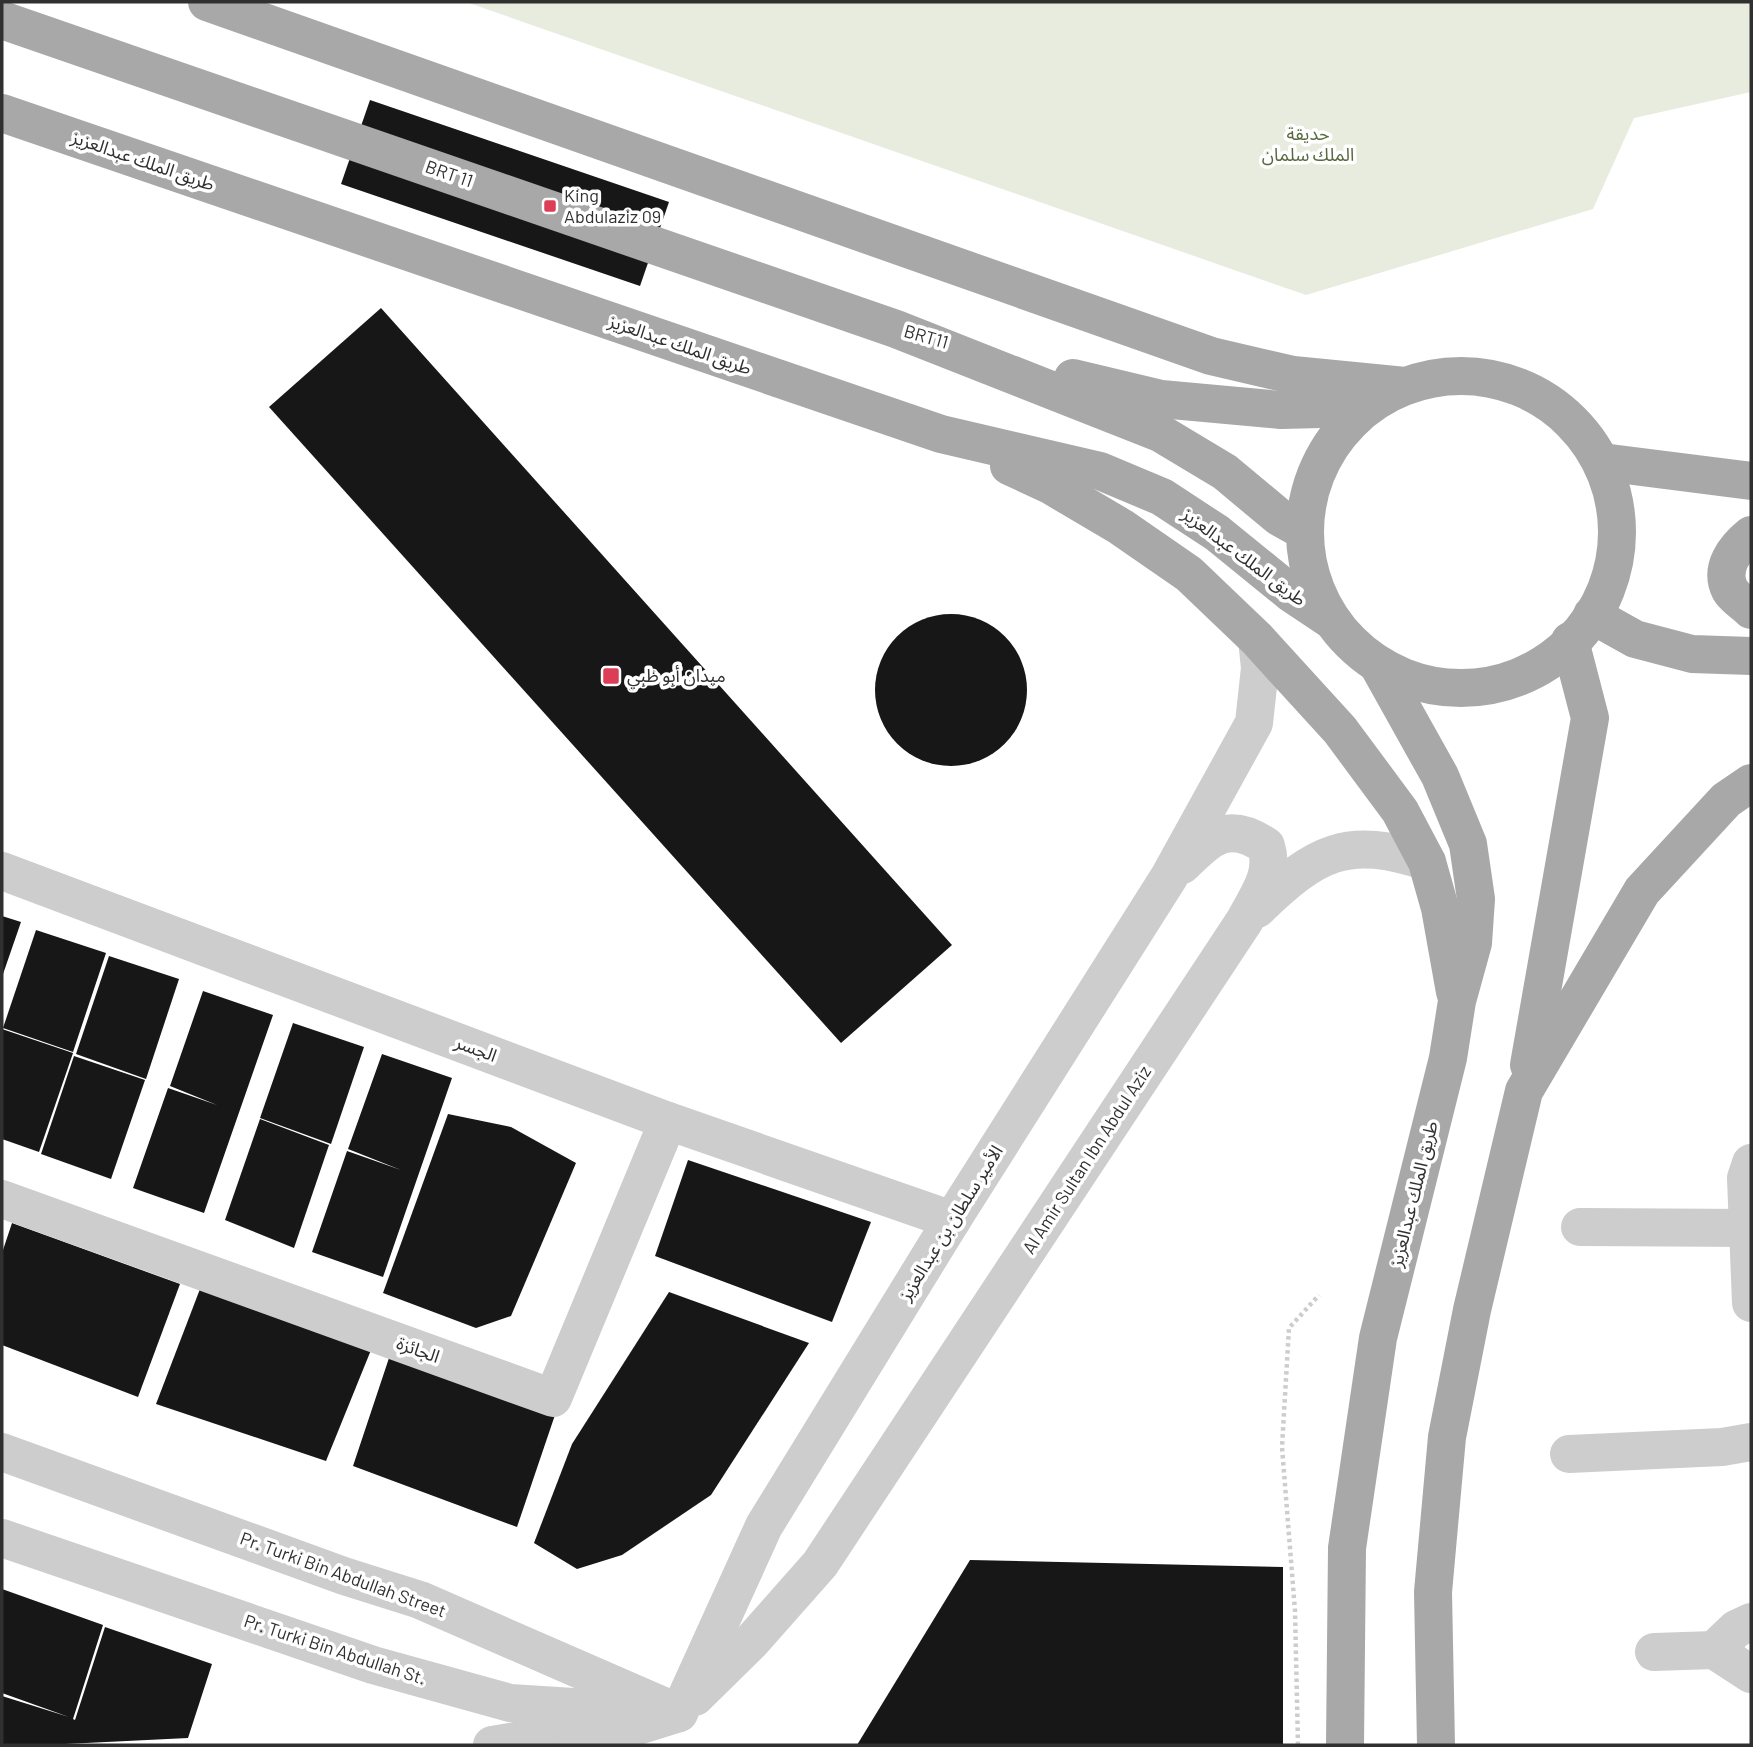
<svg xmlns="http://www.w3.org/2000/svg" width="1753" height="1747" font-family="Barlow,'Noto Sans Arabic',sans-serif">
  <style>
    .green { fill: #e7ecdf }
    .building { fill: #171717 }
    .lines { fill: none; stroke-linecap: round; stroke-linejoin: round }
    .path { stroke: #cdcdcd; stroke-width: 4.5; stroke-dasharray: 3.5 3.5; stroke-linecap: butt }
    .minor { stroke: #cdcdcd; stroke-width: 38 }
    .major { stroke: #a8a8a8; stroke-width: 38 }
    .poi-dot { fill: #dc3e57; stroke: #fff; stroke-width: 2.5 }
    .labels { text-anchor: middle; stroke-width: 7; stroke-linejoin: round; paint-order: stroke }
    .park-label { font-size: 18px; fill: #576a40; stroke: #fff }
    .street-label { font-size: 18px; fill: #303030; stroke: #fff }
    .poi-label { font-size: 18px; fill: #303030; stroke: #fff; text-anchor: start }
  </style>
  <rect width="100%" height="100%" fill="#fff"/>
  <polygon class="green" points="466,2 1751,2 1751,92 1634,118 1593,209 1306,295"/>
  <g class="building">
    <polygon points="370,100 669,202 640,286 341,184"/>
    <polygon points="381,308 952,945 841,1043 269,407"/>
    <circle cx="951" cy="690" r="76"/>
    <polygon points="2,916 21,922 2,977"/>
    <polygon points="36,930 106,953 73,1052 3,1028"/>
    <polygon points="109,956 179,979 146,1079 76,1054"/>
    <polygon points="203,991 273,1015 204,1213 133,1188 168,1088 217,1105 170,1086"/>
    <polygon points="293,1023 364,1047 331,1144 260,1118"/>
    <polygon points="2,1029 73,1053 39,1152 2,1139"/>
    <polygon points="382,1054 452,1078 383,1277 312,1252 347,1151 401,1170 348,1149"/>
    <polygon points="74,1056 145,1080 111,1179 41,1154"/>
    <polygon points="448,1114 511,1127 576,1163 511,1316 476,1328 383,1293"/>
    <polygon points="260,1119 329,1145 294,1248 225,1220"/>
    <polygon points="688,1160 871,1222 832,1322 655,1256"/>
    <polygon points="12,1223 180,1284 138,1397 2,1345 2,1253"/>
    <polygon points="200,1289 371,1350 326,1461 156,1404"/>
    <polygon points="669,1292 809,1343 711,1495 622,1555 577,1569 534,1543 572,1444"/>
    <polygon points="390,1355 556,1412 517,1527 353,1466"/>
    <polygon points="970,1560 1283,1567 1283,1745 857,1745"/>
    <polygon points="2,1589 103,1625 73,1719 75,1720 105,1627 212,1664 188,1738 45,1745 2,1745 2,1696 69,1717 2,1693"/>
  </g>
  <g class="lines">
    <polyline class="path" points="1298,1745 1295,1611 1282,1447 1289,1328 1319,1295"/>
    <g class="minor">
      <polyline points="2,871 668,1121 952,1220"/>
      <path d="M1257,909C1316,852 1347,835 1427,862"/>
      <polyline points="1751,1163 1746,1178 1751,1303"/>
      <polyline points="2,1199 553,1398 668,1121"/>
      <polyline points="1580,1227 1751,1228"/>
      <polyline points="2,1452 344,1576 420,1600 679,1713"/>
      <polyline points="1569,1454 1722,1447 1751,1442"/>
      <polyline points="2,1538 373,1665 510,1703 652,1712"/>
      <polyline points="1714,1650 1736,1629 1751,1622"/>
      <polyline points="1654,1652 1714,1650 1751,1674"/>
      <path d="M695,1697L751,1642L820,1564L1245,920C1258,895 1275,874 1266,846C1228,820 1211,837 1182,865"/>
      <polyline points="492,1745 604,1726"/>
      <polyline points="577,1745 679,1713 764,1526 952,1220 1169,877 1254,723 1260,668 1257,639"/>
    </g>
    <g class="major">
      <polyline points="207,2 1211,356 1293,375 1405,386"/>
      <polyline points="2,20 896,329 1160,433 1225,472 1279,517 1304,531"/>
      <polyline points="2,113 941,434 1100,471 1162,497 1217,533 1292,594 1331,620"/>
      <circle cx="1461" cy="532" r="156"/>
      <polyline points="1073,378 1161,399 1281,410 1363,408"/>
      <polyline points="1602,462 1751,481"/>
      <polyline points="1009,466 1050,485 1121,527 1189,574 1257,639 1340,730 1400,811 1427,862 1440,908 1455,992"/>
      <path d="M1751,535C1735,548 1719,568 1730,590C1734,597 1745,604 1751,610"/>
      <polyline points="1592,615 1635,639 1692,654 1751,656"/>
      <polyline points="1529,1065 1590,718 1570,641"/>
      <polyline points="1345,1745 1347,1548 1378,1338 1448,1058 1457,1001 1473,943 1476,899 1468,844 1440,776 1378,665"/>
      <polyline points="1436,1745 1433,1592 1447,1437 1472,1310 1524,1091 1642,891 1726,800 1751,783"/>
    </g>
  </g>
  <g class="poi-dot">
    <rect x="543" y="199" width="14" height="14" rx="3.5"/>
    <rect x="602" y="667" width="18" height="18" rx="3.5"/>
  </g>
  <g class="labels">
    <g class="park-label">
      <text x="1308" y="140">حديقة<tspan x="1308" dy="21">الملك سلمان</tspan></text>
    </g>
    <g class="street-label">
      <text transform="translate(143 161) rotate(19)" y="6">طريق الملك عبدالعزيز</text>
      <text transform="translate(449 174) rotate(19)" y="6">BRT 11</text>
      <text transform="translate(926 337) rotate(16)" y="6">BRT11</text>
      <text transform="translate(680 345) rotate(19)" y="6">طريق الملك عبدالعزيز</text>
      <text transform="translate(1244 557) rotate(37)" y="6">طريق الملك عبدالعزيز</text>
      <text transform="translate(476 1049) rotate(21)" y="6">الجسر</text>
      <text transform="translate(1087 1160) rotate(-57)" y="6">Al Amir Sultan Ibn Abdul Aziz</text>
      <text transform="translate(1414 1194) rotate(-76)" y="6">طريق الملك عبدالعزيز</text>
      <text transform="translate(951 1223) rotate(-58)" y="6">الأمير سلطان بن عبدالعزيز</text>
      <text transform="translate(418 1350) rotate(20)" y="6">الجائزة</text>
      <text transform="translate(343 1575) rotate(20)" y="6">Pr. Turki Bin Abdullah Street</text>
      <text transform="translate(335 1650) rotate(18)" y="6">Pr. Turki Bin Abdullah St.</text>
    </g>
    <g class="poi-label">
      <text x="564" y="202">King<tspan x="564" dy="21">Abdulaziz 09</tspan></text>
      <text x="627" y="682">ميدان أبو ظبي</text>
    </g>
  </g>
  <rect width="1753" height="1747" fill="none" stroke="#303030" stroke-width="7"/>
</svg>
